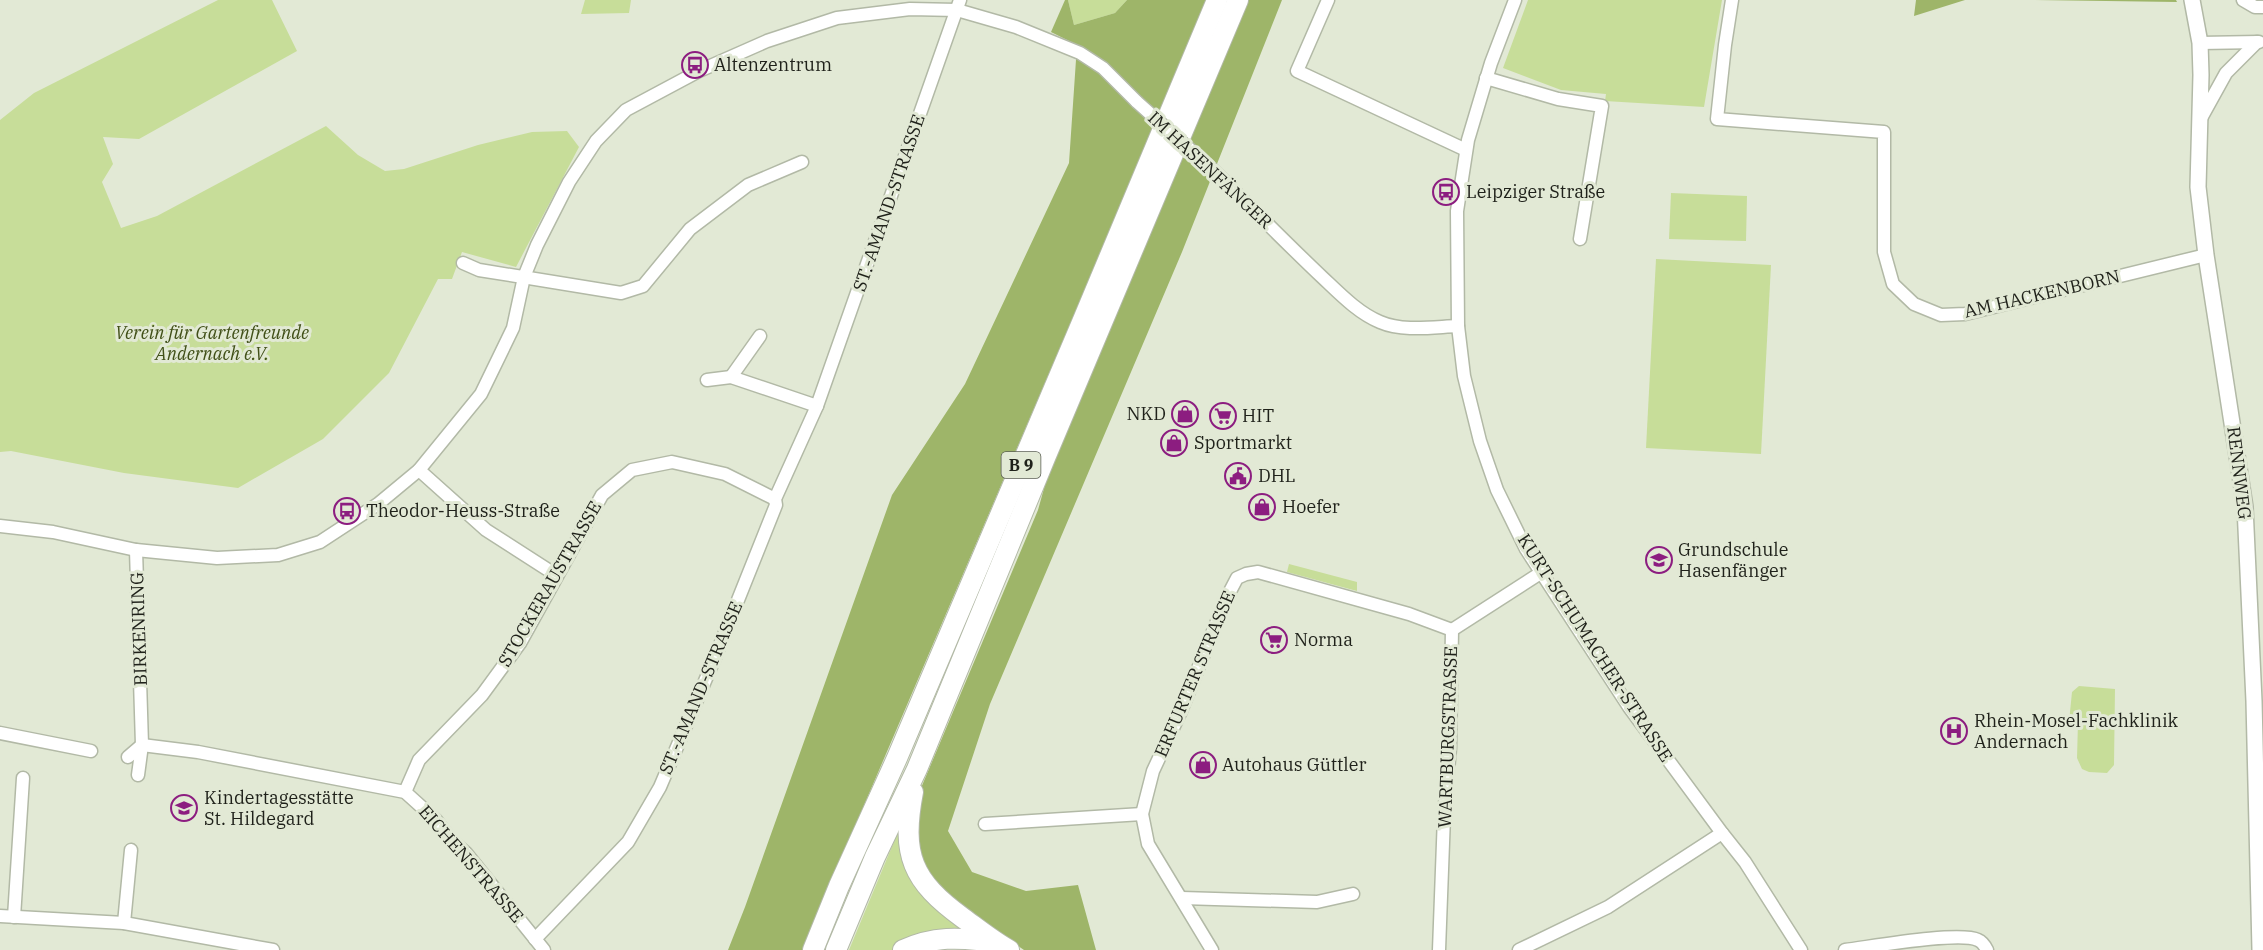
<svg xmlns="http://www.w3.org/2000/svg" width="2263" height="950" font-family="'IBM Plex Serif',serif">
  <style>
    .green { fill: #c7dd99 }
    .forest { fill: #9eb569 }
    .lines { fill: none; stroke-linecap: round; stroke-linejoin: round }
    .minor-casing { stroke: #b2b9a6; stroke-width: 15 }
    .tertiary-casing { stroke: #b2b9a6; stroke-width: 18 }
    .trunk-casing { stroke: #b2b9a6; stroke-width: 22 }
    .minor { stroke: #fff; stroke-width: 12 }
    .tertiary { stroke: #fff; stroke-width: 15 }
    .trunk { stroke: #fff; stroke-width: 20 }
    .minor-bridge-casing { stroke: #b2b9a6; stroke-width: 15; stroke-linecap: butt }
    .minor-bridge { stroke: #fff; stroke-width: 12 }
    .labels { text-anchor: middle; stroke-width: 6; stroke-linejoin: round; paint-order: stroke }
    .shield { fill: #e2e9d5; stroke: #5a5d52; stroke-width: 1.5 }
    .shield-label { font-size: 16px; font-weight: bold; fill: #1f211a }
    .poi-label { font-size: 18px; fill: #1f211a; stroke: #e2e9d5; text-anchor: start }
    .street-label { font-size: 18px; fill: #1f211a; stroke: #e2e9d5 }
    .park-label { font-size: 18px; font-style: italic; fill: #415018; stroke: #e2e9d5 }
  </style>
  <rect width="100%" height="100%" fill="#e2e9d5"/>
  <g class="green">
    <polygon points="218,0 272,0 297,51 139,139 103,137 113,164 102,182 121,228 157,216 326,126 358,155 385,171 404,169 478,145 532,132 567,131 579,147 516,267 462,252 452,279 438,279 389,373 323,439 238,488 124,473 11,451 0,452 0,120 34,93"/>
    <polygon points="585,0 631,0 629,13 581,14"/>
    <polygon points="1068,0 1127,0 1115,13 1074,25"/>
    <polygon points="1528,0 1722,0 1704,107 1605,101 1606,94 1561,90 1503,68"/>
    <polygon points="1671,193 1747,196 1746,241 1669,239"/>
    <polygon points="1656,259 1771,265 1761,454 1646,448"/>
    <polygon points="1289,564 1357,582 1357,591 1287,572"/>
    <polygon points="2079,686 2115,689 2114,765 2107,773 2089,772 2082,769 2077,758 2078,722 2069,722 2072,692"/>
    <polygon points="898,832 902,834 971,929 906,941 892,950 849,950"/>
  </g>
  <g class="forest">
    <polygon points="1065,0 1068,0 1074,25 1115,13 1127,0 1209,0 802,950 728,950 745,907 892,495 965,384 1069,163 1077,45 1051,32"/>
    <polygon points="1247,0 1282,0 1182,252 990,704 948,831 972,872 1026,891 1078,885 1096,950 1024,950 941,893 915,849 921,788 1038,510 1053,456"/>
    <polygon points="1916,0 1965,0 1914,16"/>
    <polygon points="2035,0 2176,0 2177,2"/>
  </g>
  <g class="lines">
    <defs>
      <g id="minor">
        <polyline points="1328,0 1297,71 1466,150"/>
        <polyline points="1515,0 1491,63 1468,140 1457,211 1458,326 1464,376 1480,441 1497,490 1526,549 1629,707 1722,833 1745,862 1801,950"/>
        <polyline points="1732,0 1725,45 1717,119 1884,132 1884,252 1893,284 1914,304 1941,315 1965,314 2206,255"/>
        <polyline points="2243,0 2255,7 2263,7"/>
        <polyline points="2200,43 2259,42"/>
        <polyline points="1486,78 1558,99 1602,106 1580,239"/>
        <polyline points="2200,120 2226,73 2257,42"/>
        <path d="M1213,170C1249,205 1285,242 1322,277C1339,293 1358,313 1380,322C1403,332 1433,327 1458,326"/>
        <polyline points="463,263 479,270 621,293 643,286 690,229 748,185 802,162"/>
        <polyline points="731,377 760,336"/>
        <polyline points="707,380 731,377 817,406"/>
        <polyline points="419,470 486,530 556,575"/>
        <polyline points="0,526 53,532 136,550 217,558 278,555 320,542 378,504 419,470 481,394 513,328 524,277 537,245 569,182 596,141 626,110 699,71 767,41 837,18 910,9 957,10 1016,27 1080,53 1103,68 1137,102"/>
        <polyline points="136,550 142,745 138,775"/>
        <polyline points="1452,630 1542,572"/>
        <polyline points="0,733 91,751"/>
        <polyline points="128,757 142,745 198,752 405,792 436,820 452,841 466,853 544,950"/>
        <polyline points="405,792 419,760 482,695 520,643 602,495 632,470 672,462 725,474 775,499"/>
        <polyline points="985,824 1142,814"/>
        <polyline points="1182,898 1317,902 1353,894"/>
        <polyline points="0,916 124,923 273,950"/>
        <polyline points="14,917 23,778"/>
        <polyline points="124,923 131,850"/>
        <polyline points="535,939 628,842 660,787 716,655 776,505 775,499 817,406 960,0"/>
        <polyline points="1212,950 1148,844 1142,814 1153,771 1181,711 1226,599 1237,578 1246,574 1258,572 1409,614 1452,630"/>
        <polyline points="1439,950 1444,816 1450,748 1452,630"/>
        <polyline points="1519,950 1608,907 1722,833"/>
        <path d="M1845,950C1870,947 1959,931 1978,940C1983,942 1985,946 1987,950"/>
      </g>
      <polyline id="tertiary" points="2192,0 2200,43 2201,75 2198,187 2206,255 2245,507 2254,701 2260,950"/>
      <g id="trunk">
        <path d="M913,792C901,855 912,881 963,918C978,929 993,941 1009,950"/>
        <polyline points="813,950 839,886 897,758 1083,320 1217,0"/>
        <polyline points="836,950 875,857 917,769 1045,458 1238,0"/>
        <path d="M903,950C933,936 960,937 992,942"/>
      </g>
    </defs>
    <use href="#minor" class="minor-casing"/>
    <use href="#tertiary" class="tertiary-casing"/>
    <use href="#trunk" class="trunk-casing"/>
    <use href="#minor" class="minor"/>
    <use href="#tertiary" class="tertiary"/>
    <use href="#trunk" class="trunk"/>
    <defs>
      <polyline id="minor-bridge" points="1137,102 1213,170"/>
    </defs>
    <use href="#minor-bridge" class="minor-bridge-casing"/>
    <use href="#minor-bridge" class="minor-bridge"/>
  </g>
  <defs>
    <symbol id="bus-ring" viewBox="-11 -11 22 22"><circle r="9.5" fill="#e2e9d5" stroke="#8c1d80" stroke-width="1.5"/><path d="M-5-6H5V4H4V6H2V4H-2V6H-4V4H-5ZM-3.5-4V0h7V-4ZM-3.5 1.2v1.5H-2V1.2ZM2 1.2v1.5H3.5V1.2Z" fill="#8c1d80"/></symbol>
    <symbol id="shop-ring" viewBox="-11 -11 22 22"><circle r="9.5" fill="#e2e9d5" stroke="#8c1d80" stroke-width="1.5"/><path d="M-5-2.5h2.3a2.7 3.5 0 0 1 5.4 0H5L5.5 6h-11ZM-1.5-2.5h3a1.5 2.3 0 0 0-3 0Z" fill="#8c1d80"/></symbol>
    <symbol id="supermarket-ring" viewBox="-11 -11 22 22"><circle r="9.5" fill="#e2e9d5" stroke="#8c1d80" stroke-width="1.5"/><path d="M-6-5.5h2.5l.6 2H6L4.5 2H-2.5L-4.4-4H-6ZM-1.5 3.2a1.3 1.3 0 1 0 .1 0ZM3 3.2a1.3 1.3 0 1 0 .1 0Z" fill="#8c1d80"/></symbol>
    <symbol id="civic-ring" viewBox="-11 -11 22 22"><circle r="9.5" fill="#e2e9d5" stroke="#8c1d80" stroke-width="1.5"/><path d="M-.6-6.5H3V-4.5H.6V-3L4-1V1h2V6H-6V1h2V-1L-.6-3ZM-1.2 2.5V6h2.4V2.5Z" fill="#8c1d80"/></symbol>
    <symbol id="school-ring" viewBox="-11 -11 22 22"><circle r="9.5" fill="#e2e9d5" stroke="#8c1d80" stroke-width="1.5"/><path d="M0-5L7-2L0 1L-7-2ZM-4 1L0 2.5L4 1V4Q0 6-4 4Z" fill="#8c1d80"/></symbol>
    <symbol id="hospital-ring" viewBox="-11 -11 22 22"><circle r="9.5" fill="#e2e9d5" stroke="#8c1d80" stroke-width="1.5"/><path d="M-5-5h3v3.5h4V-5h3V5h-3V1.5h-4V5h-3Z" fill="#8c1d80"/></symbol>
  </defs>
  <g fill-rule="evenodd">
    <use href="#bus-ring" x="680" y="50" width="30" height="30"/>
    <use href="#bus-ring" x="1431" y="177" width="30" height="30"/>
    <use href="#shop-ring" x="1170" y="399" width="30" height="30"/>
    <use href="#supermarket-ring" x="1208" y="401" width="30" height="30"/>
    <use href="#shop-ring" x="1159" y="428" width="30" height="30"/>
    <use href="#civic-ring" x="1223" y="461" width="30" height="30"/>
    <use href="#shop-ring" x="1247" y="492" width="30" height="30"/>
    <use href="#bus-ring" x="332" y="496" width="30" height="30"/>
    <use href="#school-ring" x="1644" y="545" width="30" height="30"/>
    <use href="#supermarket-ring" x="1259" y="625" width="30" height="30"/>
    <use href="#hospital-ring" x="1939" y="716" width="30" height="30"/>
    <use href="#shop-ring" x="1188" y="750" width="30" height="30"/>
    <use href="#school-ring" x="169" y="793" width="30" height="30"/>
  </g>
  <g class="labels">
    <rect class="shield" x="1001.5" y="452" width="39" height="26" rx="4.5"/>
    <g class="shield-label">
      <text x="1021" y="471">B 9</text>
    </g>
    <g class="poi-label">
      <text x="714" y="71">Altenzentrum</text>
      <text x="1466" y="198">Leipziger Straße</text>
      <text x="1166" y="420" text-anchor="end">NKD</text>
      <text x="1242" y="422">HIT</text>
      <text x="1194" y="449">Sportmarkt</text>
      <text x="1258" y="482">DHL</text>
      <text x="1282" y="513">Hoefer</text>
      <text x="366" y="517">Theodor-Heuss-Straße</text>
      <text x="1678" y="556">Grundschule<tspan x="1678" dy="21">Hasenfänger</tspan></text>
      <text x="1294" y="646">Norma</text>
      <text x="1974" y="727">Rhein-Mosel-Fachklinik<tspan x="1974" dy="21">Andernach</tspan></text>
      <text x="1222" y="771">Autohaus Güttler</text>
      <text x="204" y="804">Kindertagesstätte<tspan x="204" dy="21">St. Hildegard</tspan></text>
    </g>
    <g class="street-label">
      <text transform="translate(1210 170) rotate(43)" y="6">IM HASENFÄNGER</text>
      <text transform="translate(889 203) rotate(-71)" y="6">ST.-AMAND-STRASSE</text>
      <text transform="translate(2042 294) rotate(-13)" y="6">AM HACKENBORN</text>
      <text transform="translate(2239 473) rotate(83)" y="6">RENNWEG</text>
      <text transform="translate(550 584) rotate(-60)" y="6">STOCKERAUSTRASSE</text>
      <text transform="translate(139 629) rotate(-92)" y="6">BIRKENRING</text>
      <text transform="translate(1595 648) rotate(57)" y="6">KURT-SCHUMACHER-STRASSE</text>
      <text transform="translate(1195 674) rotate(-67)" y="6">ERFURTER STRASSE</text>
      <text transform="translate(701 688) rotate(-67)" y="6">ST.-AMAND-STRASSE</text>
      <text transform="translate(1448 737) rotate(-88)" y="6">WARTBURGSTRASSE</text>
      <text transform="translate(471 864) rotate(49)" y="6">EICHENSTRASSE</text>
    </g>
    <g class="park-label">
      <text x="212" y="339">Verein für Gartenfreunde<tspan x="212" dy="21">Andernach e.V.</tspan></text>
    </g>
  </g>
</svg>
